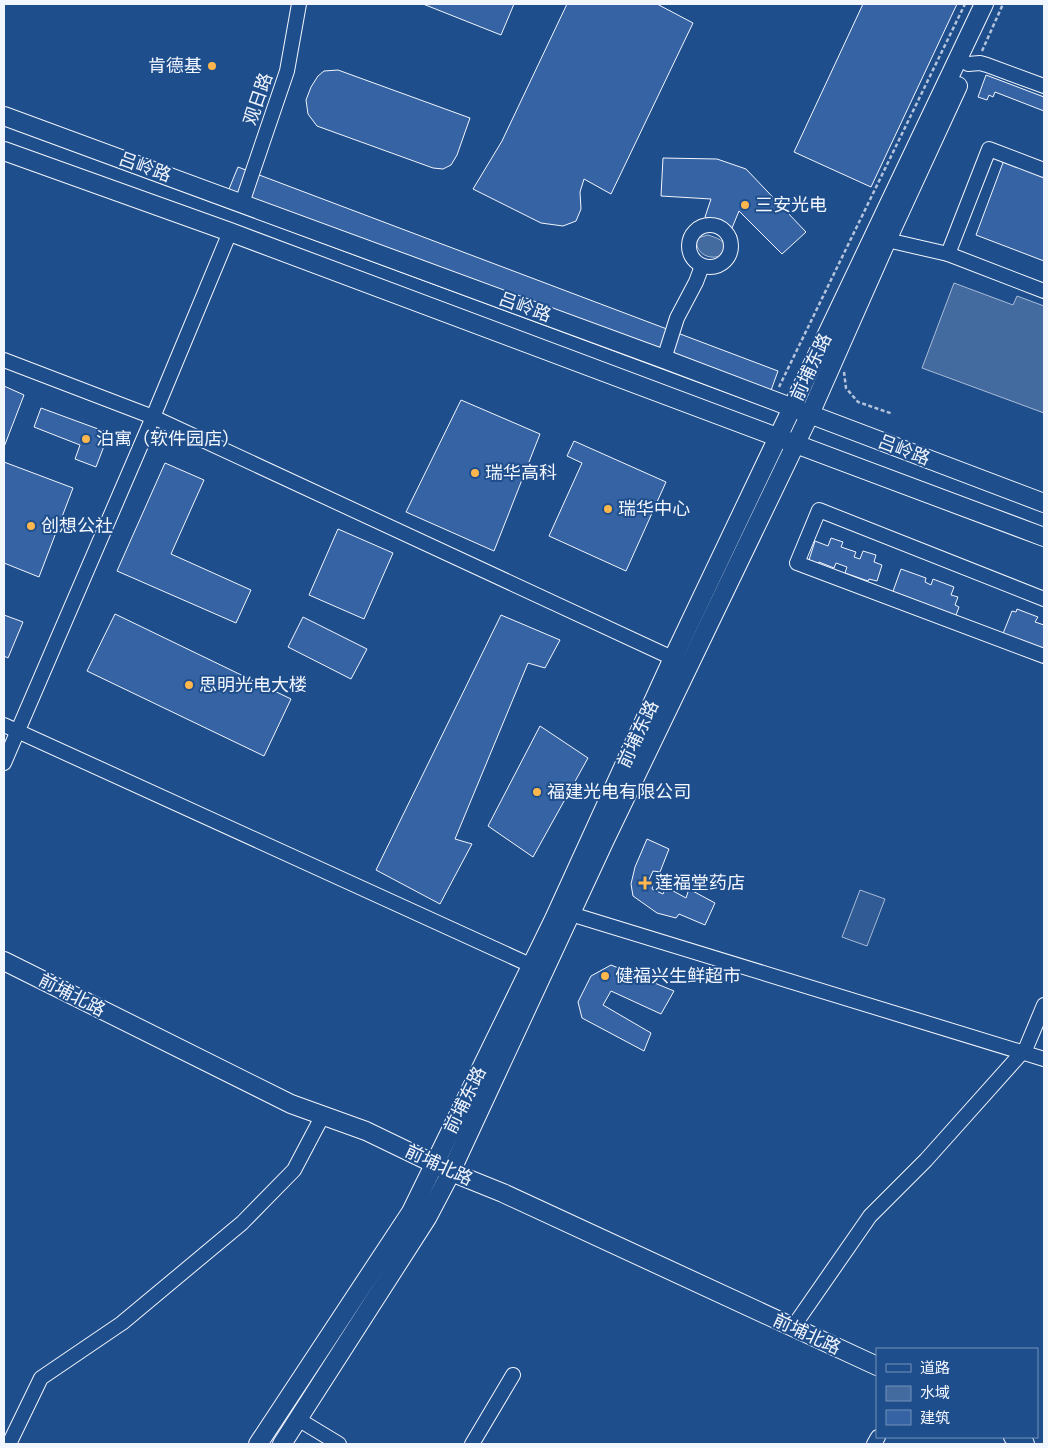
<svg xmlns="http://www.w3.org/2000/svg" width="1048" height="1448" font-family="'PT Serif','Noto Sans SC',serif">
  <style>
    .built { fill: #305b95; stroke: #a8bbd7 }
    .water { fill: #446ba0; stroke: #a8bbd7 }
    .building { fill: #3563a3; stroke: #f2f6ff }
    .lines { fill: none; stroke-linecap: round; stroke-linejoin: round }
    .minor-casing { stroke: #f2f6ff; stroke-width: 16 }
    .major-casing { stroke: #f2f6ff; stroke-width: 20 }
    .path { stroke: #b3c4dc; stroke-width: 2.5; stroke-dasharray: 4 2.5; stroke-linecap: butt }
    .minor { stroke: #1f4e8c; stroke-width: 14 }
    .major { stroke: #1f4e8c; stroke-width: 18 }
    .poi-dot { fill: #ffb74d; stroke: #1f4e8c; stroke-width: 2 }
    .labels { text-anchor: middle; stroke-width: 4; stroke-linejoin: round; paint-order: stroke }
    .poi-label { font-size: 18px; fill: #f2f6ff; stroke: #1f4e8c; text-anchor: start }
    .street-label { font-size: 18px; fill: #f2f6ff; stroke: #1f4e8c }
  </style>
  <rect width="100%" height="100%" fill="#1f4e8c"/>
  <polygon class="built" points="860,890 885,899 867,946 842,937"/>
  <g class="water">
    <path d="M708,235C717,238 725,240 727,250C717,264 693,256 697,238Z"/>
    <polygon points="954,283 1013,305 1017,296 1044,306 1044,413 922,368"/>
  </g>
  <g class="building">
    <polygon points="423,4 514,4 501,35"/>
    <polygon points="567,4 657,4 693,23 611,194 584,179 580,192 581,209 576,221 563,226 541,223 473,189 502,141"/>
    <polygon points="863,4 957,4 871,187 794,152"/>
    <polygon points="338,70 470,118 457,155 451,165 443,169 433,168 317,126 308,114 306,100 311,87 318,76 324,71"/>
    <polygon points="986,75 1044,97 1044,111 995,92 993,97 989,95 987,100 978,97"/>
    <polygon points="663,158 717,159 746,169 806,232 782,254 739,211 732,228 705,217 711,199 661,196"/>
    <polygon points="1004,160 1044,175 1044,261 976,235"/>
    <polygon points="238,167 778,371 765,407 222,206"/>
    <polygon points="4,386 24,395 4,447"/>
    <polygon points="461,400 540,434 494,551 406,512"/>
    <polygon points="41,408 109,433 96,467 75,459 80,445 34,427"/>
    <polygon points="574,441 666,482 626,571 549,536 582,463 567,456"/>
    <polygon points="4,462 73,488 39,577 4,563"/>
    <polygon points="165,463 204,480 171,554 251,590 236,623 117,571"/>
    <polygon points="338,529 393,553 364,619 309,595"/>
    <polygon points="831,538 843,542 841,547 856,552 854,557 860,559 863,551 876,555 874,562 882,565 877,581 869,579 868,581 845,573 847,567 836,563 834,568 819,562 818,564 809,560 815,541 828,546"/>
    <polygon points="901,569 926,578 925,582 931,585 933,579 954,587 951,595 958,597 955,605 959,607 955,618 892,594"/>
    <polygon points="1017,609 1038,617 1035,622 1044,625 1044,655 1002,636 1012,611 1016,612"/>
    <polygon points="115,614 291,699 264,756 87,671"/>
    <polygon points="4,615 23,622 8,658 4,656"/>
    <polygon points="501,615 560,640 545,668 528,663 455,839 472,844 440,904 376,870"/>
    <polygon points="303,617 367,649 351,679 288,647"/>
    <polygon points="540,726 588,758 533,857 488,826"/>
    <polygon points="647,839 669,849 660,872 653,871 649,880 653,885 652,889 663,894 666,887 686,898 689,889 715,903 705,925 679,914 676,918 657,913 633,896 631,884 635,867"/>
    <polygon points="611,965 674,991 661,1014 611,991 603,1005 651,1033 644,1051 582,1018 578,1002 591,976"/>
  </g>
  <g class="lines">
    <defs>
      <g id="minor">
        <polyline points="968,64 980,63 987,65 1044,86"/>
        <polyline points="242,203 287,71 299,4"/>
        <circle cx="710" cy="246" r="21"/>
        <polyline points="887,240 948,254 1044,291"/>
        <polyline points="948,254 989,149 1044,170"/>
        <polyline points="664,359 677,318 696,282 702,266"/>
        <polyline points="4,360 153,417 681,662"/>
        <polyline points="1044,599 819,510 797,563 1044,656"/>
        <polyline points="4,725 539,969"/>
        <polyline points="4,763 153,417 230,232"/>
        <polyline points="561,911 1044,1059"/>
        <polyline points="793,1327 870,1216 926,1160 1026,1048 1044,1005"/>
        <polyline points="306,1424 339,1444"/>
        <polyline points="9,1444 41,1378 122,1323 242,1223 294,1170 323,1115"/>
        <polyline points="472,1444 513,1375"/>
        <polyline points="874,1444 878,1437"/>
      </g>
      <g id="major">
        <polyline points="4,116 664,359 1044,503"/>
        <polyline points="4,151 230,232 1044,537"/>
        <polyline points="4,961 291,1104 366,1131 451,1172 503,1193 877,1366"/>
        <polyline points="1013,1437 1025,1444"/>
        <polyline points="258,1444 411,1212 554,919 673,658 984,4"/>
        <polyline points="282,1444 427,1218 448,1178 604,842 810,414 887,240 958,86"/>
      </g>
    </defs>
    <use href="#minor" class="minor-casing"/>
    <use href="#major" class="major-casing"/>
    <g class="path">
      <polyline points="982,51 1003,4"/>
      <polyline points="844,372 846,388 858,402 893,414"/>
      <polyline points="779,387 965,4"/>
    </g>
    <use href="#minor" class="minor"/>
    <use href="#major" class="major"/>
  </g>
  <g class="poi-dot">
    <circle cx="212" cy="66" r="5"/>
    <circle cx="745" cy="205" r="5"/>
    <circle cx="86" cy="439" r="5"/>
    <circle cx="475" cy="473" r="5"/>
    <circle cx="608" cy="509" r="5"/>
    <circle cx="31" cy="526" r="5"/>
    <circle cx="189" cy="685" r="5"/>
    <circle cx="537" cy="792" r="5"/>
    <path d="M642.5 875.5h5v5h5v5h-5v5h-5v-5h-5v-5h5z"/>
    <circle cx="605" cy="976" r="5"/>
  </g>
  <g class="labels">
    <g class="poi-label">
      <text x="202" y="72" text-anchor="end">肯德基</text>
      <text x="755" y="211">三安光电</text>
      <text x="96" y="445">泊寓（软件园店）</text>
      <text x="485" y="479">瑞华高科</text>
      <text x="618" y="515">瑞华中心</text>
      <text x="41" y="532">创想公社</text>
      <text x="199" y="691">思明光电大楼</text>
      <text x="547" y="798">福建光电有限公司</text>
      <text x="655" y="889">莲福堂药店</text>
      <text x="615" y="982">健福兴生鲜超市</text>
    </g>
    <g class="street-label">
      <text transform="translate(258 99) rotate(-71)" y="6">观日路</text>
      <text transform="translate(145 167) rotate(20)" y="6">吕岭路</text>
      <text transform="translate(525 307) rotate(20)" y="6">吕岭路</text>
      <text transform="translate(811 367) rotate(-65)" y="6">前埔东路</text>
      <text transform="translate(904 450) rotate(21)" y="6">吕岭路</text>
      <text transform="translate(638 734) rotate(-65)" y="6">前埔东路</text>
      <text transform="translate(72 995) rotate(27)" y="6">前埔北路</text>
      <text transform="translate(465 1100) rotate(-64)" y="6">前埔东路</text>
      <text transform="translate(439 1165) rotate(25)" y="6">前埔北路</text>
      <text transform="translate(807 1334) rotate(25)" y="6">前埔北路</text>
    </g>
  </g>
  <rect width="1048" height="1448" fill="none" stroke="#f2f6ff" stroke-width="10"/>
  <rect x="876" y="1348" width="162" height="90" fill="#1f4e8c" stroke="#7391ba"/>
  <rect x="886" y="1364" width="25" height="8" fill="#1f4e8c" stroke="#7391ba"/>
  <text x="920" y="1373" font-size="15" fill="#f2f6ff">道路</text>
  <rect x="886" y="1386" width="25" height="15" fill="#446ba0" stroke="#7391ba"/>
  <text x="920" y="1398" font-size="15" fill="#f2f6ff">水域</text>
  <rect x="886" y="1410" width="25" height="15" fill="#3563a3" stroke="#7391ba"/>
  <text x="920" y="1423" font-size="15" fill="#f2f6ff">建筑</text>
</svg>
